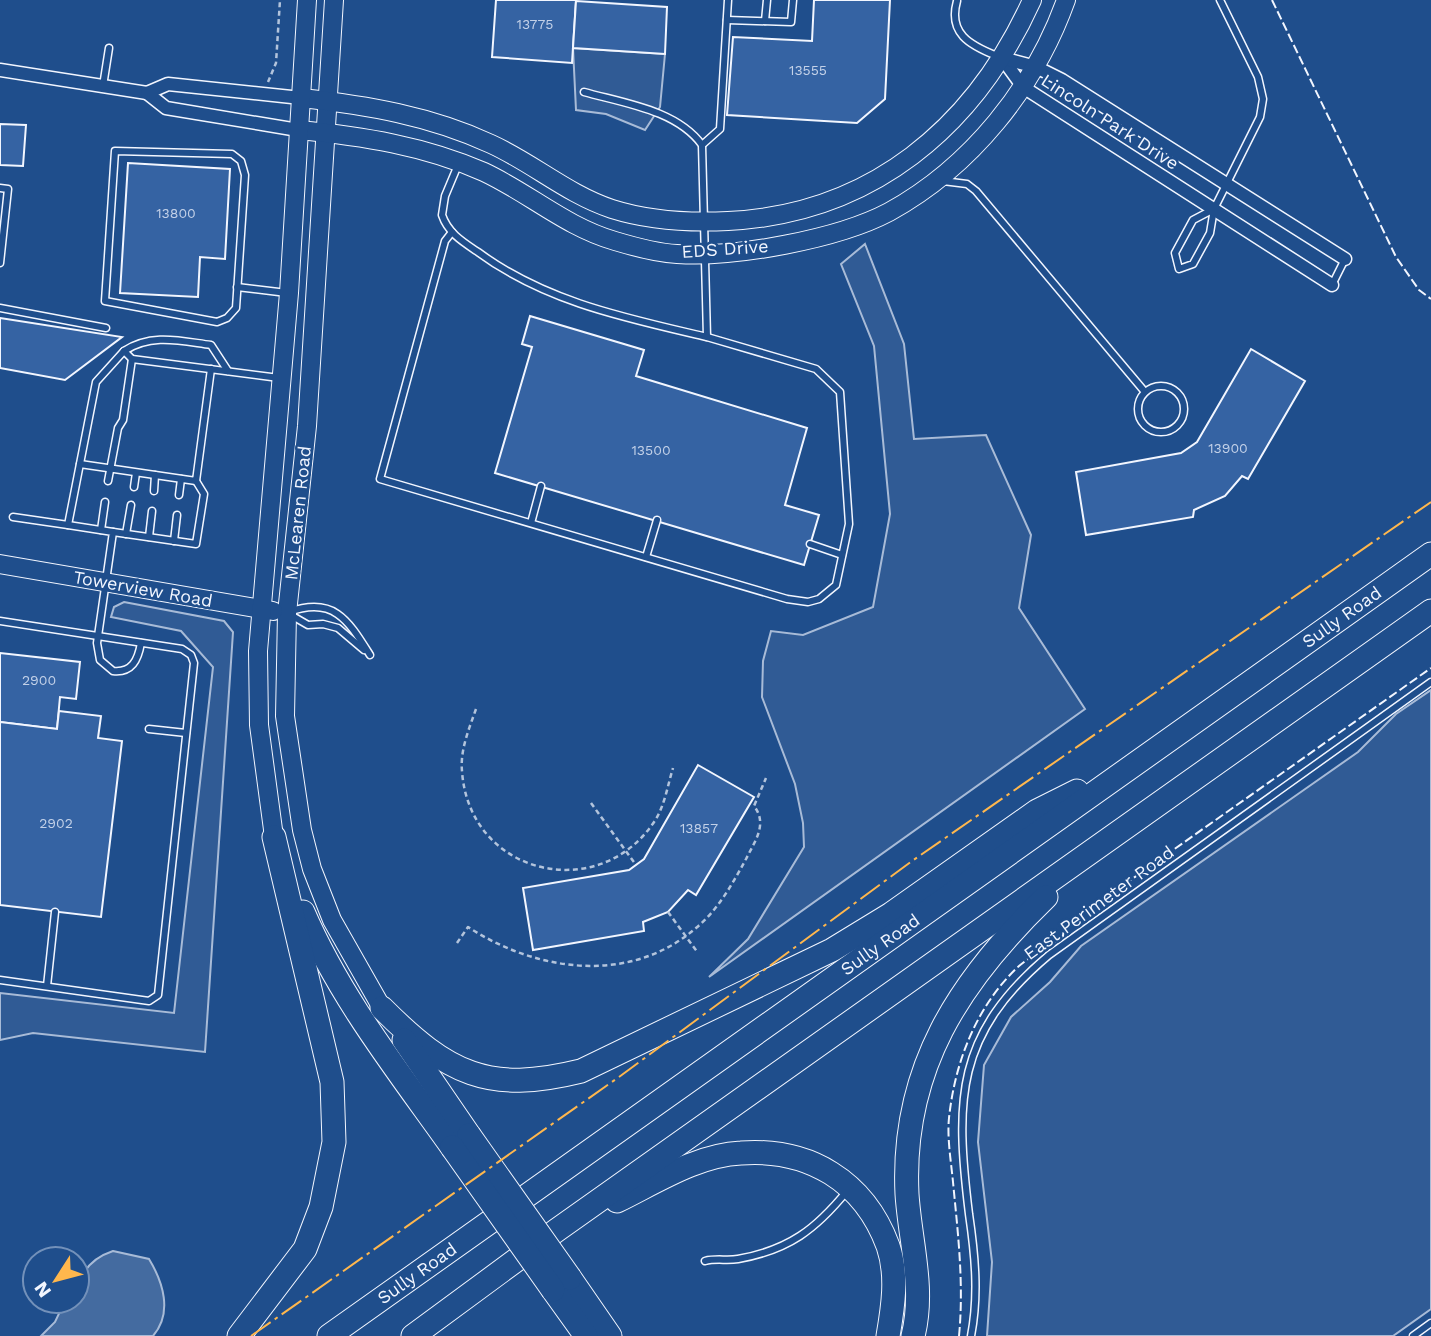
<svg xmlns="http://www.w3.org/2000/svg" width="1431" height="1336" font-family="'Work Sans',sans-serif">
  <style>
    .built { fill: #305b95; stroke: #a8bbd7; stroke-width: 2 }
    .water { fill: #446ba0; stroke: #a8bbd7; stroke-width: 2 }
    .building { fill: #3563a3; stroke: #f2f6ff; stroke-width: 2 }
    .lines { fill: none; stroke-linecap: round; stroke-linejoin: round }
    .lane-casing { stroke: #f2f6ff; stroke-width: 9 }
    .street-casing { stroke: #f2f6ff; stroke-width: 15 }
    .secondary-casing { stroke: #f2f6ff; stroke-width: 20 }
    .highway-casing { stroke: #f2f6ff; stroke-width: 25 }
    .path { stroke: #b3c4dc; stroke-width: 2.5; stroke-dasharray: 5 3.5; stroke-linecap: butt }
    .lane { stroke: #1f4e8c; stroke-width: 6 }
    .street { stroke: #1f4e8c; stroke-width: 12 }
    .secondary { stroke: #1f4e8c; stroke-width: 18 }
    .highway { stroke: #1f4e8c; stroke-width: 23 }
    .highway-bridge-casing { stroke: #f2f6ff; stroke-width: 25; stroke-linecap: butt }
    .highway-bridge { stroke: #1f4e8c; stroke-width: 23 }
    .fence { stroke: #f2f6ff; stroke-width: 2; stroke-dasharray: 9 3.5; stroke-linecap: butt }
    .power { stroke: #ffb74d; stroke-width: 2; stroke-dasharray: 24 5 3.5 5; stroke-linecap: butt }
    .labels { text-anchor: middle; stroke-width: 5; stroke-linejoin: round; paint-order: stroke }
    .number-label { font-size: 14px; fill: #c3d1e8 }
    .street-label { font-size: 18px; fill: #f2f6ff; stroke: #1f4e8c }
  </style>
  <rect width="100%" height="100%" fill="#1f4e8c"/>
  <g class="built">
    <polygon points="573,48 665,54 660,107 645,130 606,114 576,110"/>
    <polygon points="865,244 904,344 914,439 986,435 1031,535 1019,608 1085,709 709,977 748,939 804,847 803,823 795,784 762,697 763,661 771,631 803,635 873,607 890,514 874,346 841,264"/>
    <polygon points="124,602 224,621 233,632 205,1052 33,1033 0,1040 0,993 174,1013 213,667 181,631 111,617 114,607"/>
    <polygon points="1431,690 1431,1309 1393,1336 987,1336 992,1262 978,1142 984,1065 1011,1017 1050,982 1081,946 1358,752 1396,714"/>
  </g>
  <path class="water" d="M113,1251L149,1259C163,1282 173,1313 153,1336H41L55,1322L65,1301H77C77,1276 89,1259 113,1251Z"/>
  <g class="building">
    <polygon points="496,0 576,0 572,63 492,57"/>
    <polygon points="814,0 890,0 885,99 857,123 727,115 733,37 812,41"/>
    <polygon points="576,1 667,7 665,54 573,48"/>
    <polygon points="0,124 26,125 23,166 0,165"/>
    <polygon points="128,163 230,169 225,259 200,257 198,297 120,293"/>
    <polygon points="530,316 644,350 636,376 807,428 785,505 819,515 804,565 495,473 532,347 522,344"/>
    <polygon points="0,318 122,337 65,380 0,368"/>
    <polygon points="1251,349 1305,381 1248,479 1242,476 1225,496 1194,510 1193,517 1086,535 1076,472 1181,453 1197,442"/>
    <polygon points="0,653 80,662 76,699 60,697 57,729 0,722"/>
    <polygon points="59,711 101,716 98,738 122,741 101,917 0,905 0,722 57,729"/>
    <polygon points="698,765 754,797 696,895 688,890 668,912 643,922 644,931 533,950 523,888 629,870 644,859"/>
  </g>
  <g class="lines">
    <defs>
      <g id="lane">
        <path d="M957,1C948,33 969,45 997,56"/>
        <polyline points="727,20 791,22 793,0"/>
        <polyline points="765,21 767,0"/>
        <polyline points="103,86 109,48"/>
        <polyline points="702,145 720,129 728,0"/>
        <polygon points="115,151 232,154 241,161 245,175 236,308 227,318 217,322 105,301"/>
        <path d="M458,165L445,196L442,215C448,233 463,242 478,252C546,302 626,318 707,337L702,145C677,110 623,103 584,92"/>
        <polyline points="943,181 967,184 976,191 1145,392"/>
        <polyline points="0,188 8,189 0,263"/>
        <polyline points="1212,210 1193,220 1175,253 1179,269 1193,264 1210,233 1214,209 1260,117 1263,99 1258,77 1220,0"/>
        <polyline points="452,232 445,241 380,479 787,599 808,602 819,599 836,585 849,524 840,392 816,369 707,337"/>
        <polyline points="1332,285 1345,259"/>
        <polyline points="237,287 287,293"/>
        <polyline points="0,308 106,328"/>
        <path d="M124,351C152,333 180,341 211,345L228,371"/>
        <circle cx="1161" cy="409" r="23"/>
        <polyline points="80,464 196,481 211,369"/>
        <polyline points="108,481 118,428 123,420 132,359"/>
        <polyline points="134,487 136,473"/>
        <polyline points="154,491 155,475"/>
        <polyline points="179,495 181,479"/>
        <polyline points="13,517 68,525"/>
        <polyline points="531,523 541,486"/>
        <polyline points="101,530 105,502"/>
        <polyline points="113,532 196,544 204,494 196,481"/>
        <polyline points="126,534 131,505"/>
        <polyline points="149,537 152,511"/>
        <polyline points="174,541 177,515"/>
        <polyline points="810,544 842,555"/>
        <polyline points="646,557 657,520"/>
        <path d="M289,612C334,596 348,620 370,655"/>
        <polyline points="289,614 308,625 323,624 338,628 364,650"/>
        <polyline points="0,621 182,649 191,655 194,663 158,995 149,1001 0,980"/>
        <path d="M141,643C138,660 132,673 113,671L100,660L97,643L113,532L68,525L96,382L124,351L132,359L279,378"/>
        <polyline points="149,729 186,733"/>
        <polyline points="47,986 55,912"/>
        <path d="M705,1261C716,1258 727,1261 738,1259C789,1250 816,1229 847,1191"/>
        <path d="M971,1336C979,1295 975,1255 969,1214C955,1100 955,1034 1049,955L1431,682"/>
        <polyline points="1413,1336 1431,1323"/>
      </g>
      <g id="street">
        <polyline points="1002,58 1023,87 1332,285"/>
        <polyline points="1002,58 1036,67 1062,80 1345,259"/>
        <polyline points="0,70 147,93"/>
        <polyline points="298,130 166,108 147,93 168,84 301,98"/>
      </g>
      <g id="secondary">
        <polyline points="334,0 307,426 287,613 285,716 302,830 312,869 332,920 382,1008"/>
        <path d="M301,98C366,105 431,116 491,144C533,163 567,194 612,209C650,221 688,223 728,221C871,214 974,128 1032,0"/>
        <path d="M298,130C362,136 425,146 484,172C529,193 566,227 615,241C635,247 657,253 677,254C735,258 838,239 889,212C971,167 1035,87 1066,0"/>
        <polyline points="0,564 273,611"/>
        <polyline points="274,837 259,725 258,651 289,293 307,0"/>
      </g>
      <g id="highway">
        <path d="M303,912C340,998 398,1071 452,1147"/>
        <path d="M382,1008C448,1074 488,1094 581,1071L832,950L891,914L1037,811L1077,791"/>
        <polyline points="404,1040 469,1135"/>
        <path d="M617,1201C656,1182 697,1155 741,1153C809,1148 864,1181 888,1246C898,1275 893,1307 888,1336"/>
        <polyline points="570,1278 610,1336"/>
        <polyline points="553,1290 586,1336"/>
        <polyline points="239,1336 305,1249 321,1207 334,1142 332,1082 274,837"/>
        <path id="s1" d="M329,1336L1431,554"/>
        <polyline points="413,1336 557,1230 1431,611"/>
        <path d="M913,1336C925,1288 910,1242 907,1194C901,1069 959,981 1046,897"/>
      </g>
    </defs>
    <use href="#lane" class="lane-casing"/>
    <use href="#street" class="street-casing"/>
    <use href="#secondary" class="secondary-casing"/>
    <use href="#highway" class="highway-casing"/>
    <g class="path">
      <polyline points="268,82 276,63 280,0"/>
      <path d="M476,709C469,729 460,750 462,771C469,876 601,906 656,819C665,804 668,784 673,768"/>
      <polyline points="591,803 636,865"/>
      <polyline points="668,912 698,953"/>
      <path d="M457,943L468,927C537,972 630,985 696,928C718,910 733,883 746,859C755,841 768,824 754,806L766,778"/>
    </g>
    <use href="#lane" class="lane"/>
    <use href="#street" class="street"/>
    <use href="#secondary" class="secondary"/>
    <use href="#highway" class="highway"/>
    <defs>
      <g id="highway-bridge">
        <polyline points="469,1135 570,1278"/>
        <polyline points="452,1147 553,1290"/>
      </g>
    </defs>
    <use href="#highway-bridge" class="highway-bridge-casing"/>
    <use href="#highway-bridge" class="highway-bridge"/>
    <g class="fence">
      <polyline points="1272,0 1396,257 1419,290 1431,299"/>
      <path d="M959,1336C964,1284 958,1234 953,1182C951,1161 947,1138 949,1118C955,1061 977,1005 1019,966C1032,955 1049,946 1063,936L1064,927L1431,668"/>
    </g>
    <polyline class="power" points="251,1336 619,1077 912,861 1431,502"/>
  </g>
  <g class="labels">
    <g class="number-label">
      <text x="535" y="29">13775</text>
      <text x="808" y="75">13555</text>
      <text x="176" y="218">13800</text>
      <text x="1228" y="453">13900</text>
      <text x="651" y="455">13500</text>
      <text x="39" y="685">2900</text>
      <text x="56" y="828">2902</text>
      <text x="699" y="833">13857</text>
    </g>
    <g class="street-label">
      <text transform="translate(1110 122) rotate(33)" y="6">Lincoln Park Drive</text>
      <text transform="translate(725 249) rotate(-4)" y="6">EDS Drive</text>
      <text transform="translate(298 513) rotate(-84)" y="6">McLearen Road</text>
      <text transform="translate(143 589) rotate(10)" y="6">Towerview Road</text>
      <text dy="6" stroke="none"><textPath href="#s1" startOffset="1242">Sully Road</textPath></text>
      <text transform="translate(1099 903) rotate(-36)" y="6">East Perimeter Road</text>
      <text dy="6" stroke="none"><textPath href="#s1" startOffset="676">Sully Road</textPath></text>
      <text dy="6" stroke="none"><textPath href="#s1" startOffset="108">Sully Road</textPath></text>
    </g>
  </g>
  <g transform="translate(56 1280) rotate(234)"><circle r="33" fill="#1f4e8c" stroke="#7391ba" stroke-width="2"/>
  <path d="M0-5L12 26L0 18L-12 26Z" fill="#ffb74d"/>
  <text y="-10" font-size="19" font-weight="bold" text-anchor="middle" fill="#f2f6ff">N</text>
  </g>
</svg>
